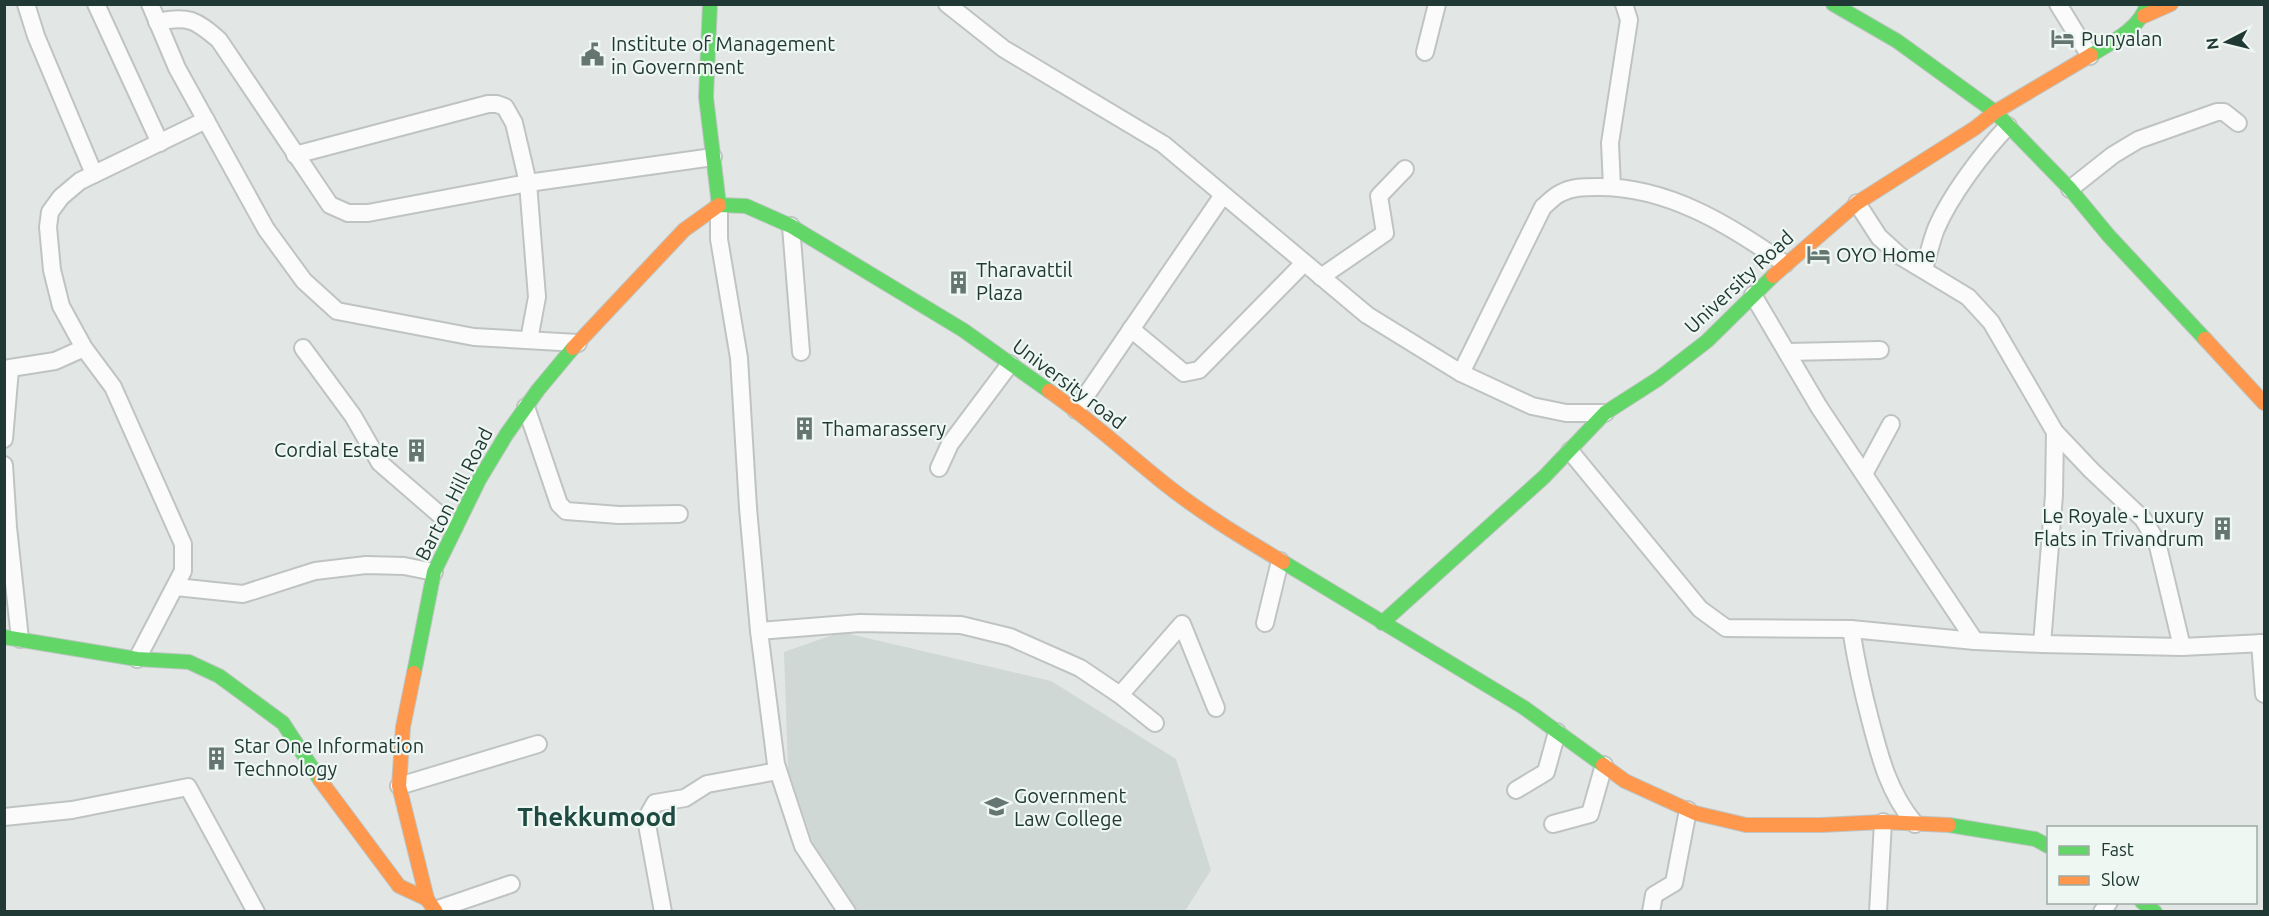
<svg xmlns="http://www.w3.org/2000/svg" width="2269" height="916" font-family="Ubuntu,sans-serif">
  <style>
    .built { fill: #cfd8d5 }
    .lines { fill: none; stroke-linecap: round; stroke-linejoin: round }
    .street-casing { stroke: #bfc4c2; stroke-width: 20 }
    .fast-casing { stroke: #bec5c2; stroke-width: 16 }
    .slow-casing { stroke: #bec5c2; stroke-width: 16 }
    .street { stroke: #fbfbfb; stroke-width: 16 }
    .fast { stroke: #63d668; stroke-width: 14 }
    .slow { stroke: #ff974d; stroke-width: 14 }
    .labels { text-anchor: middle; stroke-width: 4.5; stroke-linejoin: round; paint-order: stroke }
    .poi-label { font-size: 20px; fill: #213934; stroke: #eff7f3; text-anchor: start }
    .street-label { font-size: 20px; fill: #213934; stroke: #eff7f3 }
    .district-label { font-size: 26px; font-weight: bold; fill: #1e4a42; stroke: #eff7f3 }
  </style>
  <rect width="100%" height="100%" fill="#e2e7e5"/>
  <polygon class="built" points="841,632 1051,681 1176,759 1211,870 1185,911 856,911 814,846 788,769 784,652"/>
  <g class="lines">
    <defs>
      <g id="street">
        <polyline points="26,4 36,36 94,174"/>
        <polyline points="96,4 160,143"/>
        <polyline points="150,4 177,68 266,229 304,281 337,311 474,337 578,343"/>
        <polyline points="947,4 1004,49 1163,144 1367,315 1461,373 1532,406 1566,413 1605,413"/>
        <polyline points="2058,4 2090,56"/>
        <path d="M157,22C188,15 196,20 219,40L330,205L348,213H368L528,183L713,157"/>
        <polyline points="1425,52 1437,4"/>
        <polyline points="295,155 488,104 497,104 505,107 514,123 528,183 537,297 529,340"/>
        <polyline points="1612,187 1610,143 1629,20 1624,4"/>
        <polyline points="2070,189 2113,155 2138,140 2217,112 2224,112 2238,123"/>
        <polyline points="1857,203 1879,237 1900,256 1968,297 1991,322 2055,432 2092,471 2143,519 2157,542 2182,647"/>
        <polyline points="719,205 719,239 739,358 748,508 759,631 776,764 803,846 847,912"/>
        <polyline points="791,226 801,352"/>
        <path d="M1924,269C1928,256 1931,242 1936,229C1950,196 1983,152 2008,126"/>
        <polyline points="1321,277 1385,233 1379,196 1405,169"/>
        <polyline points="1753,295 1819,407 1975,641"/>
        <polyline points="1131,329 1184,373 1199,370 1304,263"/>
        <polyline points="303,348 353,416 380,463 454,527"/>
        <polyline points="1787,352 1880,350"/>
        <polyline points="4,369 55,361 84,348"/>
        <path d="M1461,373L1543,207C1549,202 1554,196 1561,193C1572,187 1584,187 1597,187C1667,186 1730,225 1785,264"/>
        <polyline points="526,407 559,504 566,511 619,515 679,514"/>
        <polyline points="1076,410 1223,195"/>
        <polyline points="4,439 10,369"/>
        <polyline points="1570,451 1700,609 1726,628 1851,629 1975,641 2042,644 2182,647 2264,643"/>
        <polyline points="4,465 8,527 20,639"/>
        <polyline points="939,468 950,444 1010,364"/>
        <polyline points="1864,474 1891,424"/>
        <polyline points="176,587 243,594 315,571 366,565 404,566 434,572"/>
        <polyline points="1265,623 1280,561"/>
        <path d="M1851,629C1856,660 1862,689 1870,719C1880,758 1889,793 1915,824"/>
        <polyline points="759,631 860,623 961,625 1010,637 1080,668 1120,695 1155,723"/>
        <polyline points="2260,643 2264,694"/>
        <polyline points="2042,644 2054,495 2055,432"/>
        <polyline points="137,659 183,571 183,544 113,387 84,348 61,306 52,270 48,227 50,212 61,197 80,181 206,120"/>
        <polyline points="1120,695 1182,624 1216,708"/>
        <polyline points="399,786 538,744"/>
        <polyline points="1516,790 1546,772 1557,732"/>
        <polyline points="4,817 72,810 188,787 256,912"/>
        <polyline points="1553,824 1590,814 1604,765"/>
        <polyline points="435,910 511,884"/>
        <polyline points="663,912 646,819 655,803 685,798 707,784 778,771"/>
        <polyline points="1651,912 1654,895 1674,883 1688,810"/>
        <polyline points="1878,912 1883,822"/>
        <polyline points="2102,912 2109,902"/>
      </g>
      <g id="fast">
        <polyline points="710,4 706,97 719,205"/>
        <polyline points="1833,4 1897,41 1995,112 2070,189 2109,236 2205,339"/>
        <path d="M2091,55C2111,43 2141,28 2147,4"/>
        <polyline points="719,205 746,206 791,226 963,330 1049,391"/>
        <polyline points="1283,562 1523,707 1603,765"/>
        <polyline points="1382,623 1544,477 1605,413 1658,379 1707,341 1773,276"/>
        <polyline points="4,637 137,659 189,662 219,676 283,723 320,780"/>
        <polyline points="414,673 434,572 479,480 506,435 538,390 573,348"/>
        <polyline points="1949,825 2035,839 2048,846"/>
        <polyline points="2142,902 2155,912"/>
      </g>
      <g id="slow">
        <polyline points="2144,16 2171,4"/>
        <polyline points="1773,276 1857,203 1975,128 1995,112 2091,55"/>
        <polyline points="2205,339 2264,403"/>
        <polyline points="573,348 684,230 719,205"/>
        <path d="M1049,391C1088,418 1123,450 1160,480C1198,511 1241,537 1283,562"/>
        <polyline points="414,673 403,727 399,786 427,899 436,912"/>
        <polyline points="1603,765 1625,781 1695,813 1746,825 1821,825 1883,822 1949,825"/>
        <polyline points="320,780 399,886 427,899"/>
      </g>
    </defs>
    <use href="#street" class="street-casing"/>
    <use href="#fast" class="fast-casing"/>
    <use href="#slow" class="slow-casing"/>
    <use href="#street" class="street"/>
    <use href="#fast" class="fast"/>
    <use href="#slow" class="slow"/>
  </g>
  <defs>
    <symbol id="hotel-bare" viewBox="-9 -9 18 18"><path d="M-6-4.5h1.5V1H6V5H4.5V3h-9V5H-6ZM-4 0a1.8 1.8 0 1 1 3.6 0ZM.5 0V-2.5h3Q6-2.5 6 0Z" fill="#657672" stroke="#eff7f3" stroke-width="2.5" paint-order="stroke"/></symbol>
    <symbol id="civic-bare" viewBox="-9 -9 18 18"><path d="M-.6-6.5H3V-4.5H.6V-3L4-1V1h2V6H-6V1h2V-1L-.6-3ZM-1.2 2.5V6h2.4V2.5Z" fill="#657672" stroke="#eff7f3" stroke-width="2.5" paint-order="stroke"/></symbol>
    <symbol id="building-bare" viewBox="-9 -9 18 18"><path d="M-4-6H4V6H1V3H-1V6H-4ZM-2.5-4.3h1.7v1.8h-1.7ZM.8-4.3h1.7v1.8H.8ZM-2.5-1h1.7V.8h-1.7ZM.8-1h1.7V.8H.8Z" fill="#657672" stroke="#eff7f3" stroke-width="2.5" paint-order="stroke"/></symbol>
    <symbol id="university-bare" viewBox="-9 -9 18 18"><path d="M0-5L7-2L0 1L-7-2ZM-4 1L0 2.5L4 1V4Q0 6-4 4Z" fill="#657672" stroke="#eff7f3" stroke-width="2.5" paint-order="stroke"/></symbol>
  </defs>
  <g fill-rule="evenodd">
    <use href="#hotel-bare" x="2046" y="22" width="33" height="33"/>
    <use href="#civic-bare" x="576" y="38" width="33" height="33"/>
    <use href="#hotel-bare" x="1802" y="238" width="33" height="33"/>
    <use href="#building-bare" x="942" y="266" width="33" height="33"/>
    <use href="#building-bare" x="788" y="412" width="33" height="33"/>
    <use href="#building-bare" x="400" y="434" width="33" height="33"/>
    <use href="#building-bare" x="2206" y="512" width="33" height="33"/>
    <use href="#building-bare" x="200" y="742" width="33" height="33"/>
    <use href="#university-bare" x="980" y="790" width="33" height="33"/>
  </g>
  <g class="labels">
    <g class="poi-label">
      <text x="2081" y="46">Punyalan</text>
      <text x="611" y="51">Institute of Management<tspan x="611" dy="23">in Government</tspan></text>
      <text x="1836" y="262">OYO Home</text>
      <text x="976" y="277">Tharavattil<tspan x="976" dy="23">Plaza</tspan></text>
      <text x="822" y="436">Thamarassery</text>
      <text x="399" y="457" text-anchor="end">Cordial Estate</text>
      <text x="2204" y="523" text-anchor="end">Le Royale - Luxury<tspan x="2204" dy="23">Flats in Trivandrum</tspan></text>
      <text x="234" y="753">Star One Information<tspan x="234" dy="23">Technology</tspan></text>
      <text x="1014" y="803">Government<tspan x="1014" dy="23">Law College</tspan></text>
    </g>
    <g class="street-label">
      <text transform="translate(1739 282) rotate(-43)" y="7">University Road</text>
      <text transform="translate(1069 384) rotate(37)" y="7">University road</text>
      <text transform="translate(454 494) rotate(-63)" y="7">Barton Hill Road</text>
    </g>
    <g class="district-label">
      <text x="597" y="826">Thekkumood</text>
    </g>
  </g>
  <rect width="2269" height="916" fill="none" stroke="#213934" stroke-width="12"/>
  <rect x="2047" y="826" width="210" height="78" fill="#eff7f3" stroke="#9daba7" stroke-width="1.5"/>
  <rect x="2059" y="846" width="30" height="9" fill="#63d668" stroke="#9daba7" stroke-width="1.5"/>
  <text x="2101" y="856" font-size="18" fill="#213934">Fast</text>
  <rect x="2059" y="876" width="30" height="9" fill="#ff974d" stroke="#9daba7" stroke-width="1.5"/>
  <text x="2101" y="886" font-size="18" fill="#213934">Slow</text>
  <g transform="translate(2227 42) rotate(263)" stroke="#eff7f3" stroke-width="4.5" paint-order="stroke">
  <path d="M0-4.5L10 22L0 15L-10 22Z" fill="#213934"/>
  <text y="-9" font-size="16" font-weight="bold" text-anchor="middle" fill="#213934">N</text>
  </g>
</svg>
